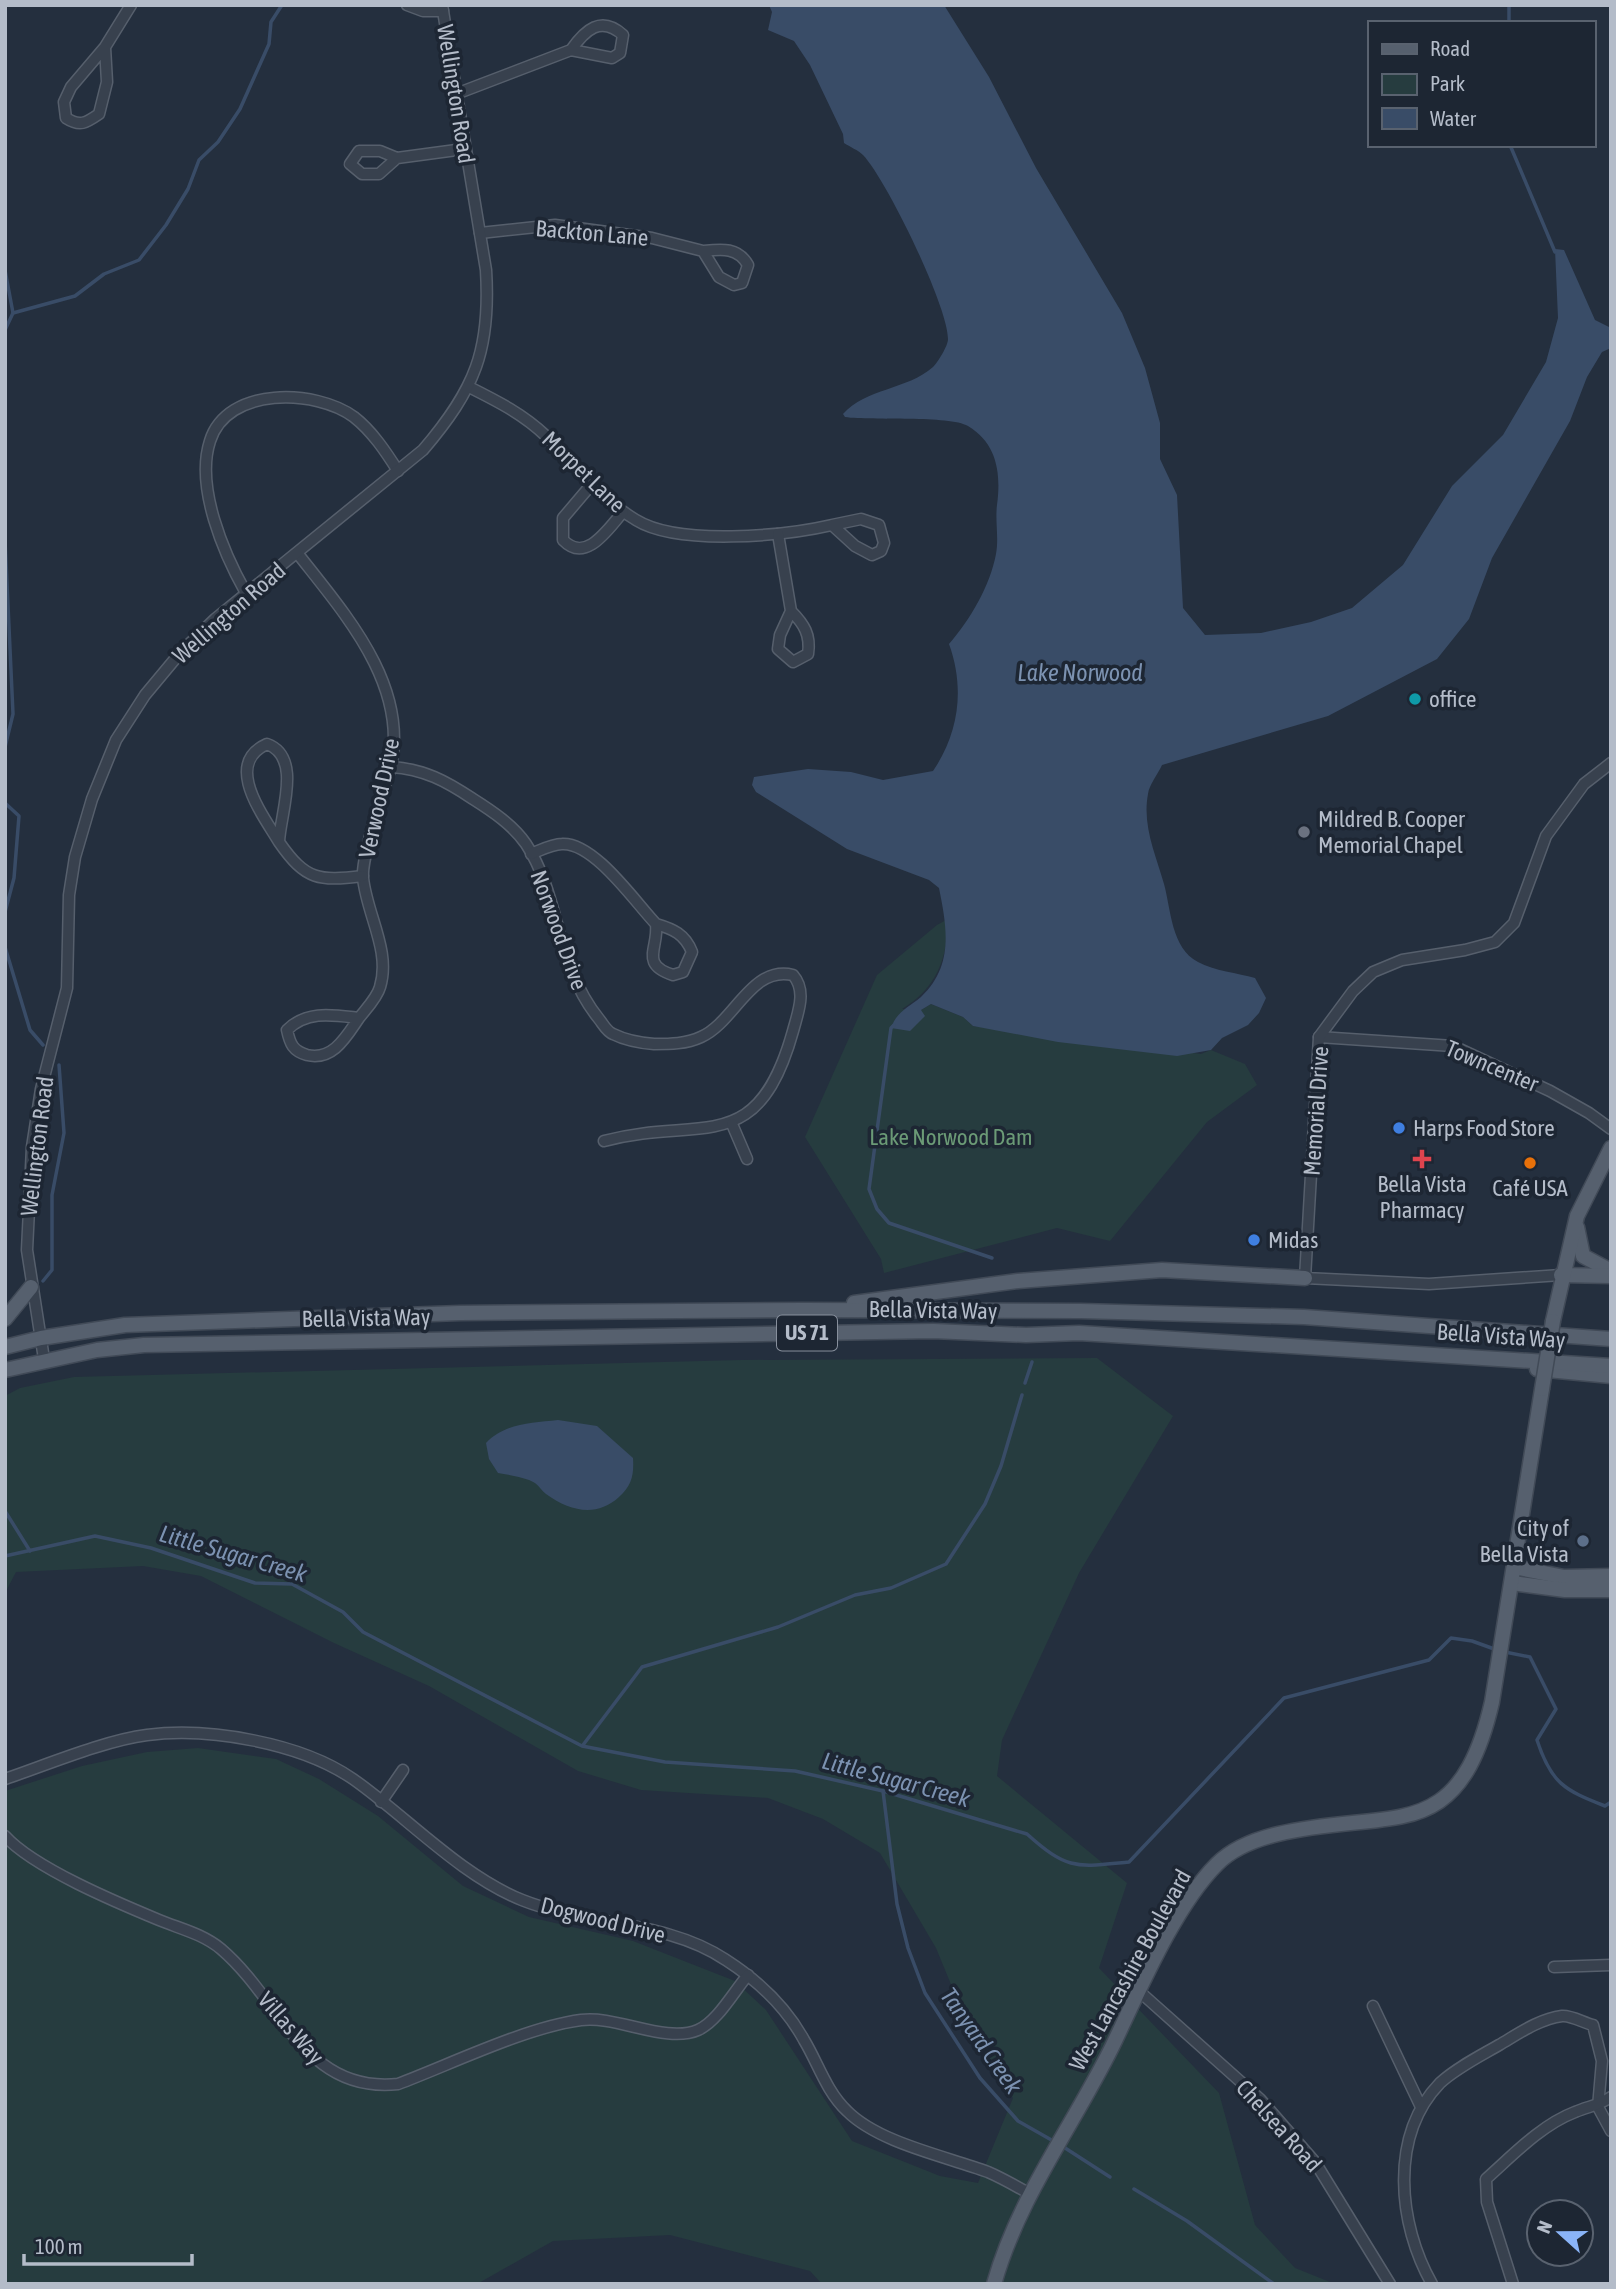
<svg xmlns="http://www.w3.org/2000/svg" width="1616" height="2289" font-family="'Asap Condensed',sans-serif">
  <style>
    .green { fill: #263c3f }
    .water { fill: #394c67 }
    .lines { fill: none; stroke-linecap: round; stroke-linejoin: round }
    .stream { stroke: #394c67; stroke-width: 3.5 }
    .minor-casing { stroke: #565f6c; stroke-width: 13 }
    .major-casing { stroke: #414a57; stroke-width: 17 }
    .minor { stroke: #38414e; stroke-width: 10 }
    .major { stroke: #56606e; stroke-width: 14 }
    .major-bridge-casing { stroke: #414a57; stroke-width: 17; stroke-linecap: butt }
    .major-bridge { stroke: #56606e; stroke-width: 14 }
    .culture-dot { fill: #0f9aa8; stroke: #1d2633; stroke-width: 2.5 }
    .worship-dot { fill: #6b7280; stroke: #1d2633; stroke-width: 2.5 }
    .shop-dot { fill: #3f7fe0; stroke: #1d2633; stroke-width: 2.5 }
    .health-dot { fill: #e0444e; stroke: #1d2633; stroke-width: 2.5 }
    .food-dot { fill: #e8710a; stroke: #1d2633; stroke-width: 2.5 }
    .service-dot { fill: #5c6f8a; stroke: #1d2633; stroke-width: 2.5 }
    .labels { text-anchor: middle; stroke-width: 7; stroke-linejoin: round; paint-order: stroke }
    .shield { fill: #1d2633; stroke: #878f9c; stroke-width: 2 }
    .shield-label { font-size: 21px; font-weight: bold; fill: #b4bcc9 }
    .street-label { font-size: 23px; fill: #b4bcc9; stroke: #1d2633 }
    .poi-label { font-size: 23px; fill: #b4bcc9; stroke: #1d2633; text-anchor: start }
    .park-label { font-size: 23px; fill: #6b9a76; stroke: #1d2633 }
    .water-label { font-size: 24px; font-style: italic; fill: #7c92b1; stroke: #1d2633 }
  </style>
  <rect width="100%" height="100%" fill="#242f3e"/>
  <g class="green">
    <path d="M948,919C948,958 936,989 902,1009L921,1010L931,1004L963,1017L973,1026L1201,1054L1211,1050L1245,1064L1257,1085L1207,1122L1110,1241L1057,1228L884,1273L881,1259L805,1137L877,975L937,925Z"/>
    <polygon points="1097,1358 1173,1416 1079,1573 1002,1740 997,1776 1127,1883 1099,1968 1219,2093 1255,2225 1295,2268 1335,2284 822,2284 810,2271 670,2235 553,2241 477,2284 5,2284 5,1791 82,1766 147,1752 198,1748 276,1759 319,1779 378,1816 463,1886 529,1917 633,1941 735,1981 766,2010 852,2141 940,2176 978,2183 1013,2098 969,2028 936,1948 880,1853 823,1819 768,1798 641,1790 578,1771 429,1686 334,1643 201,1576 143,1566 16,1572 5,1593 5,1396 20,1388 74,1377 741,1360"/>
  </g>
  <g class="water">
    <path d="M769,5H944L989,77L1036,168L1122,313L1145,368L1160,423V459L1177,495L1183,608L1205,635L1261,633L1311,622L1352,608L1403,565L1452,486L1503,435L1546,362L1558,318L1555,249L1564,250L1595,320L1611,328V348L1602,352L1587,377L1570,421L1492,558L1469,619L1437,659L1328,716L1162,765C1158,774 1149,785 1148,794C1142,826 1156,855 1164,884C1171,909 1171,948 1198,962C1214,971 1238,973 1255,978L1266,998L1259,1013L1248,1025L1222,1038L1211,1050L1177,1056L1058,1042L973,1026L963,1017L931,1004L921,1010L925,1016L910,1031L891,1028C897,1011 908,1008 921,997C954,966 947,928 939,888L929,880L847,849L756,792L752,785L754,777L808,769L851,772L883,780L933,771C959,733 965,688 949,644C970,620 990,586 996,554C999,538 995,521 997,505C1001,475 998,444 968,426C949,415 872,421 845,417L843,414C866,388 907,390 933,367C938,362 948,346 948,339C948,306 886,179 863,155C858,150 850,147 844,143L843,134L810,65L794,41L768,30L772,12Z"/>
    <path d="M558,1420L597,1426L633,1458C634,1475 632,1485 619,1497C597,1517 571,1512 546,1494C542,1491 539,1486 535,1483C525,1477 509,1475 498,1473L489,1459L486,1443C505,1423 532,1423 558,1420Z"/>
  </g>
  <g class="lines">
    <g class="stream">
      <polyline points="1509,23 1509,5"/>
      <polyline points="1510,145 1555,252"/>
      <polyline points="5,270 13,313 5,330"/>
      <polyline points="13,313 75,296 104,274 139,260 166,225 188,189 199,160 218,142 240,109 269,44 271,22 282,5"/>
      <polyline points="5,540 13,714 5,747"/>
      <polyline points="5,803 19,816 14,878 5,912"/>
      <polyline points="5,947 30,1030 43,1045"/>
      <polyline points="894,1025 891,1028 869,1189 877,1209 889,1223 992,1258"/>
      <polyline points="43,1281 52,1270 52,1195 64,1133 59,1065"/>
      <polyline points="1025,1383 1032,1362"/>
      <polyline points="5,1511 30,1551"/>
      <path d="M5,1556L95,1536L151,1548L255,1583L292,1584L343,1612L363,1632L582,1746L665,1762L795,1771L883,1791L1027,1834C1068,1871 1077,1867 1129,1862L1284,1698L1429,1660L1451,1638L1472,1641L1497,1650"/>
      <path d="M1505,1652L1530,1657L1556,1709L1537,1740C1551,1783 1564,1790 1605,1806L1611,1802"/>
      <polyline points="583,1745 642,1667 778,1627 855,1595 891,1588 946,1564 985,1504 1001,1466 1022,1395"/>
      <polyline points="883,1791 897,1904 908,1948 925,1993 980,2078 1018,2121 1055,2142"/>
      <polyline points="1062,2146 1110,2177"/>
      <polyline points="1134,2189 1187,2221 1274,2284"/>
    </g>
    <defs>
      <g id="minor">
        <polyline points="407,5 423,11 443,11"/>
        <path d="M105,47L107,82L99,114C86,123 80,127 66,118L64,102L71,87L105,47L131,5"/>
        <path d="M456,94L571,50L612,58L620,53L623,35C601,15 585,30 571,50"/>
        <polyline points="397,158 379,174 362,174 350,164 359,151 380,151 397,158 464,149"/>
        <path d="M480,233L555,225L652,238L703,251L719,277L734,285L742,283L748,265C738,247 722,249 703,251"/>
        <path d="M469,387C497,401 523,414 546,436C576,464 600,499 636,520C678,546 784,536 832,525L855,546L872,555L881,551L884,543L879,525L861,519L832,525"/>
        <path d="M591,485L563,518V540C586,564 608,529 623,512"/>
        <path d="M778,534L791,611L780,635L778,649L793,662L808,654C811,635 804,624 791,611"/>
        <path d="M298,554C345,614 411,687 390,770C383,794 361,857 363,878C367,915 391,951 380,987C377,998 366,1009 359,1018C333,1015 307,1010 287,1030C290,1044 293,1051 307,1055C333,1061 346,1037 359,1018"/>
        <path d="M246,593C224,554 195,487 210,441C227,386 316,389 354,417C372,431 386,452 398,471"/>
        <path d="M391,767C424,769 446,781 473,799C492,811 513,825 526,844C561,897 555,965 599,1019C603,1024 607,1032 613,1034C625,1040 641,1043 654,1044C670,1044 686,1044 701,1037C735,1022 751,965 793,975C807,991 798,1012 793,1031C757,1160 701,1115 604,1141"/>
        <path d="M279,842C263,815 223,764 267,744C303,757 280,814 279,842C306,881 319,881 363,876"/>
        <path d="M531,854C541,850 552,844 562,844C594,842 635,902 656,924C659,948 639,964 673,975L683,972L692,952C685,934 673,929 656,924"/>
        <polyline points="1319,1037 1453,1046 1550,1091 1589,1113 1611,1129"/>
        <polyline points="732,1124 747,1159"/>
        <polyline points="1561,1275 1429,1284 1305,1278 1319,1037 1353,991 1373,972 1402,960 1465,950 1495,942 1514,923 1546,836 1584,784 1611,763"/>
        <path d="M44,1359L27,1250L32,1147L41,1089L67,988L69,895L75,857L92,799L116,740L145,695L180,653L215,619L423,450C475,389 491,350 486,270L442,5"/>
        <path d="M5,1779C46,1765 106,1740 147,1735C209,1727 301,1743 353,1779C407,1817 460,1875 522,1900C587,1926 667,1920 726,1960C757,1980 786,2007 804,2040C818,2063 826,2091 847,2111C879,2143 945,2156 988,2172C1002,2178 1016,2186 1030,2194"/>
        <polyline points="381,1802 403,1770"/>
        <path d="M5,1836C34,1868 118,1903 159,1920C181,1929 203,1934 221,1949C282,2001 304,2094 398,2084C451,2064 527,2027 581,2020C616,2015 666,2044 698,2030C718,2021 734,1991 748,1975"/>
        <polyline points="1554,1967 1611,1965"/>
        <polyline points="1140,1992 1260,2099 1315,2162 1390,2284"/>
        <polyline points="1373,2006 1421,2107"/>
        <polyline points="1598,2107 1611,2131"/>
        <path d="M1432,2284C1398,2224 1389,2136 1440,2083C1456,2068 1480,2056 1499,2045C1518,2034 1539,2019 1562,2016C1571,2015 1584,2023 1593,2025L1602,2061L1598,2107"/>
        <path d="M1513,2284L1487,2202L1486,2179C1513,2155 1541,2125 1575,2112C1589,2106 1598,2106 1611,2097"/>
      </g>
      <g id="major">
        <polyline points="1577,1227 1583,1256 1611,1271"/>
        <polyline points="1561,1275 1611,1276"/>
        <polyline points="854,1303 1018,1281 1162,1270 1305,1278"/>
        <polyline points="5,1319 31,1287"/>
        <polyline points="1553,1321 1577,1216 1611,1148"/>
        <polyline points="5,1347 41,1338 125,1325 460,1313 802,1310 1081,1311 1304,1317 1611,1339"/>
        <polyline points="1537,1369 1611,1376"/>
        <polyline points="5,1370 97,1350 144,1345 933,1331 1026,1335 1079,1333 1611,1366"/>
        <polyline points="1514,1567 1564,1577 1611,1576"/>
        <polyline points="1512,1583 1565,1590 1611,1590"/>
        <path d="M994,2284C1018,2198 1073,2126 1112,2047C1139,1991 1174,1907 1217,1864C1233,1848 1257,1839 1278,1834C1391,1807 1458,1849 1492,1702L1542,1389"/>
      </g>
    </defs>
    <use href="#minor" class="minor-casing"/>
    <use href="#major" class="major-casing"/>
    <use href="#minor" class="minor"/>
    <use href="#major" class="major"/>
    <defs>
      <polyline id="major-bridge" points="1542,1389 1553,1321"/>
    </defs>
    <use href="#major-bridge" class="major-bridge-casing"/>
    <use href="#major-bridge" class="major-bridge"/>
  </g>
  <circle class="culture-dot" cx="1415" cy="699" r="7"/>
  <circle class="worship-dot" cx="1304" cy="832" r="7"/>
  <g class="shop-dot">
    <circle cx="1399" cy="1128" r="7"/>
    <circle cx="1254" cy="1240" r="7"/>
  </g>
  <path class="health-dot" d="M1418.5 1148.5h7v7h7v7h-7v7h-7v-7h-7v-7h7z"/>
  <circle class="food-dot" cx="1530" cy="1163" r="7"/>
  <circle class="service-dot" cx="1583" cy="1541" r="7"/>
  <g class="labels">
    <rect class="shield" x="777" y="1315.5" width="60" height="35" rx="5"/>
    <g class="shield-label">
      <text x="807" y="1340">US 71</text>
    </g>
    <g class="street-label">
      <text transform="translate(456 94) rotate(81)" y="8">Wellington Road</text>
      <text transform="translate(592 233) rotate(5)" y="8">Backton Lane</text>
      <text transform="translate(584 472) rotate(44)" y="8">Morpet Lane</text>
      <text transform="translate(229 613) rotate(-41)" y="8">Wellington Road</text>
      <text transform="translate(379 798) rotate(-78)" y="8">Verwood Drive</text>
      <text transform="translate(559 930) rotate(70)" y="8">Norwood Drive</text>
      <text transform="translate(1492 1066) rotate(23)" y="8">Towncenter</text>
      <text transform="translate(1316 1111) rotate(-86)" y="8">Memorial Drive</text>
      <text transform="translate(37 1146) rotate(-83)" y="8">Wellington Road</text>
      <text transform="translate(933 1310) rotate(1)" y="8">Bella Vista Way</text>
      <text transform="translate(366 1318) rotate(-1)" y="8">Bella Vista Way</text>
      <text transform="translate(1501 1336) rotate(4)" y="8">Bella Vista Way</text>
      <text transform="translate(603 1920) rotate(14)" y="8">Dogwood Drive</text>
      <text transform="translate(1130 1970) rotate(-61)" y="8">West Lancashire Boulevard</text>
      <text transform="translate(291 2028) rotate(49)" y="8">Villas Way</text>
      <text transform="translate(1279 2126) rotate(48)" y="8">Chelsea Road</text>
    </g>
    <g class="poi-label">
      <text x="1429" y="707">office</text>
      <text x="1318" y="827">Mildred B. Cooper<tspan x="1318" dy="26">Memorial Chapel</tspan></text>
      <text x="1413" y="1136">Harps Food Store</text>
      <text x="1422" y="1192" text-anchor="middle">Bella Vista<tspan x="1422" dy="26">Pharmacy</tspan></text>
      <text x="1530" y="1196" text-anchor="middle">Café USA</text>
      <text x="1268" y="1248">Midas</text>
      <text x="1569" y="1536" text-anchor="end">City of<tspan x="1569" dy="26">Bella Vista</tspan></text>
    </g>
    <g class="park-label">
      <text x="951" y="1145">Lake Norwood Dam</text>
    </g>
    <g class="water-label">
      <text x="1080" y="681">Lake Norwood</text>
      <text transform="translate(233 1554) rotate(16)" y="8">Little Sugar Creek</text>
      <text transform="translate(896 1780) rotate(15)" y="8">Little Sugar Creek</text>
      <text transform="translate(981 2041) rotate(55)" y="8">Tanyard Creek</text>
    </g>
  </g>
  <rect width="1616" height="2289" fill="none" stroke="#b4bcc9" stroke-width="14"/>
  <rect x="1368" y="21" width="228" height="126" fill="#1d2633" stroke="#59626f" stroke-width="2"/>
  <rect x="1382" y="44" width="35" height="10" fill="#56606e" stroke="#59626f" stroke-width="2"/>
  <text x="1430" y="56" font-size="21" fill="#b4bcc9">Road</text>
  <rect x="1382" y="74" width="35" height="21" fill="#263c3f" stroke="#59626f" stroke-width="2"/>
  <text x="1430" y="91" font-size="21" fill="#b4bcc9">Park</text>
  <rect x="1382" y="108" width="35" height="21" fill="#394c67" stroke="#59626f" stroke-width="2"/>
  <text x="1430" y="126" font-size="21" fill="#b4bcc9">Water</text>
  <g transform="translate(1560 2233) rotate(291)"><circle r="33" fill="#1d2633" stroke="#59626f" stroke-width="2"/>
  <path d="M0-5L12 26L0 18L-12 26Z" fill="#8ab4f8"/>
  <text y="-10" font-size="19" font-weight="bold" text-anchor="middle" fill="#b4bcc9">N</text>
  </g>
  <path d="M24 2254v10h168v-10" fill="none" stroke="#b4bcc9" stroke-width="3.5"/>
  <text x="35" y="2254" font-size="21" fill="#b4bcc9" stroke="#1d2633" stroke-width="5" paint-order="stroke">100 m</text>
</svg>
